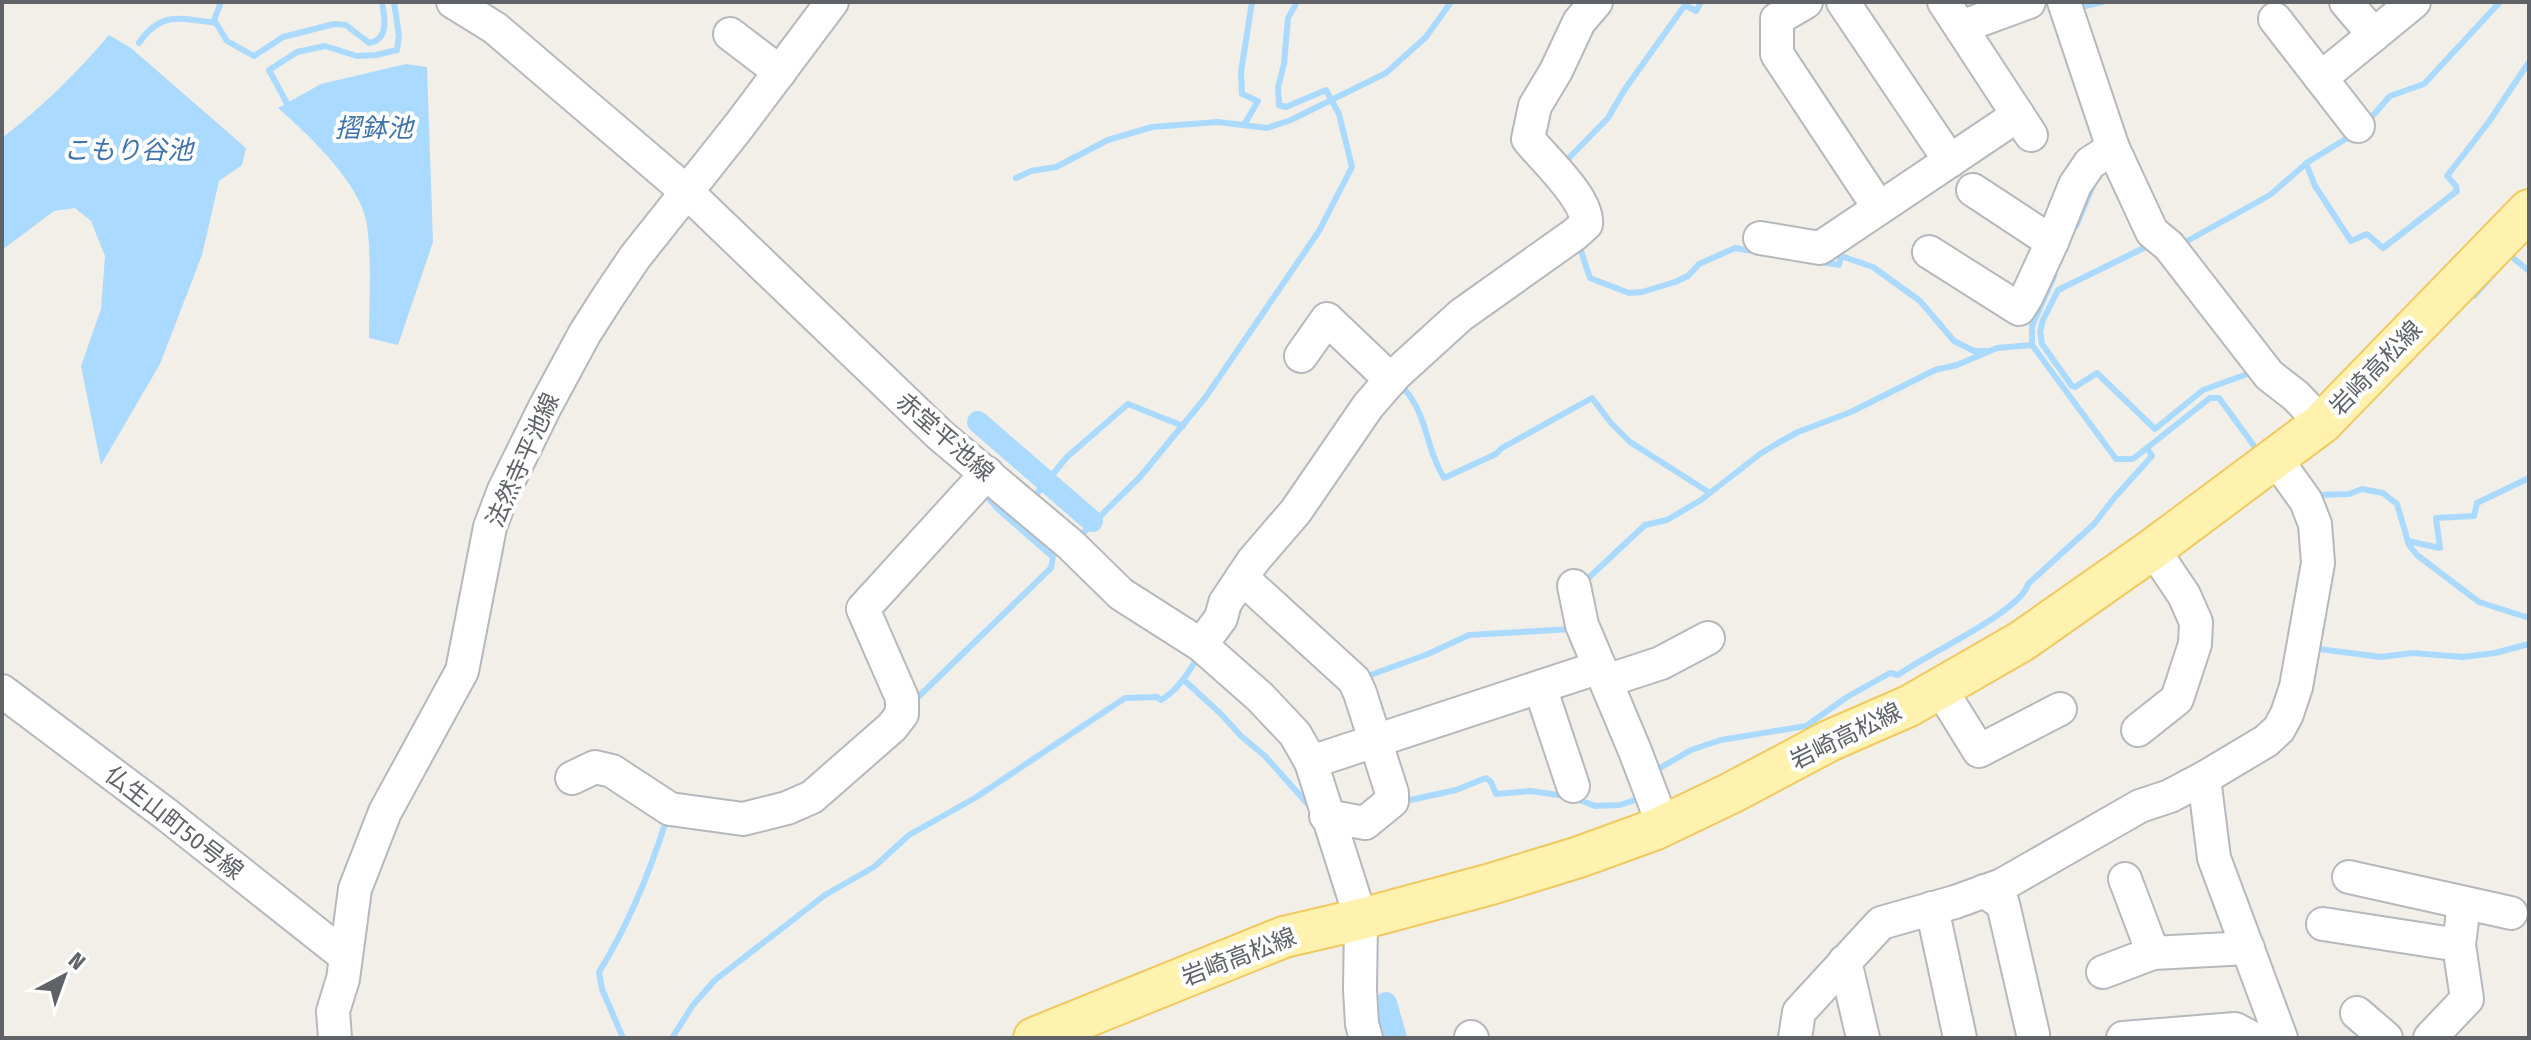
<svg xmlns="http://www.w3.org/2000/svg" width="2531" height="1040" font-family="'Fira Sans Condensed','Noto Sans JP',sans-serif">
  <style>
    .water { fill: #aadaff }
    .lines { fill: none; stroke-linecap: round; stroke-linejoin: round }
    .stream { stroke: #aadaff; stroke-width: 6 }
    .canal { stroke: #aadaff; stroke-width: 22 }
    .minor-casing { stroke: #b5b8bc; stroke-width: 36 }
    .major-casing { stroke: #f2c960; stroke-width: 44 }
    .minor { stroke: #fff; stroke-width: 32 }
    .major { stroke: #fff2af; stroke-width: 40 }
    .labels { text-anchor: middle; stroke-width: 8; stroke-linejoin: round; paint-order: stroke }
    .street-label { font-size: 24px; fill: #5f6368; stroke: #fff }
    .water-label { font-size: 26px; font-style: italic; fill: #4174aa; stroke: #fff }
  </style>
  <rect width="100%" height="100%" fill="#f1efe8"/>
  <g class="water">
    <path d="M109,35L131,48L246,148L242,165L219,181L202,255L160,364L101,465L81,366L101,309L105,256L91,221L75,208L54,211L2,250V138C42,107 77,73 109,35Z"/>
    <path d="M406,64L427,67L433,242L398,345L369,338C369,301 372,262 367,225C362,185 308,134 278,108L321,84Z"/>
  </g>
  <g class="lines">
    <g class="stream">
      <path d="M221,2L214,20L227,41L254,56L283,37L334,24L346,25L369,43C389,40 385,18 382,2"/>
      <polyline points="2077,8 2102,2"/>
      <path d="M139,43C161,10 182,19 216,23"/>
      <polyline points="289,107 269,70 297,52 325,46 357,56 376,55 397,50 399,36 394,2"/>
      <polyline points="2368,121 2390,96 2424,84 2500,2"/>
      <polyline points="1244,125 1258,101 1242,94 1241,72 1252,2"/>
      <polyline points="1564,163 1608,118 1625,89 1685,5 1696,11 1701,2"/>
      <polyline points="2306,163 2315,186 2351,241 2367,234 2383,248 2457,191 2456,186 2447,176 2488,123 2529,62"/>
      <polyline points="1016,178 1031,171 1056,167 1108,140 1152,127 1218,122 1267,128 1291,120 1386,73 1426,37 1451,2"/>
      <polyline points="2076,226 2093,185"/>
      <polyline points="1578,242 1590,278 1629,293 1642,292 1675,282 1688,276 1699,264 1735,248 1758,252"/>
      <polyline points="2182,244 2270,195 2308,162 2354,134"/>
      <polyline points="2150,245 2058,290 2043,320 2040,332 2042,344 2072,386 2075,387 2097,373 2155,429 2203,390 2253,372"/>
      <polyline points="2507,253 2529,271"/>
      <polyline points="1816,261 1839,265 1841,256 1873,267 1920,301 1954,341 1974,351 1988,351"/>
      <polyline points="2054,276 2032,326 2032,345 2116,459 2133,459 2210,398 2219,398 2260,454"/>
      <polyline points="2467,297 2474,296 2496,271"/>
      <path d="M1399,383C1429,413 1424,446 1444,478L1496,454L1502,448L1592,398L1611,423L1630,442L1710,493"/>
      <polyline points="2315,495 2349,494 2362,489 2383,493 2397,504 2409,545 2417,555 2479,602 2529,618"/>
      <polyline points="1033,498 1067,457 1128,404 1183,426"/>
      <polyline points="1074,536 1083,533 1140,477 1205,398 1319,231 1352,167 1339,114 1326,90 1286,107 1279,105 1278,87 1284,64 1288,18 1297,2"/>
      <polyline points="2408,541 2440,548 2436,518 2474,516 2477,503 2529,478"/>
      <polyline points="1582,584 1645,525 1667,520 1701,500 1760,454 1778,443 1798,432 1851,412 1935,370 1957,365 1997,348 2032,345"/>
      <polyline points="2311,648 2381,657 2413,653 2463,657 2495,653 2529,644"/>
      <polyline points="1365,677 1428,654 1469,635 1573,629"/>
      <polyline points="1184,680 1221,714 1241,736 1265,756 1313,810"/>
      <polyline points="913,702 1051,568 1053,557 999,510 982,491"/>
      <path d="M1653,772L1691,750L1721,740L1806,726L1847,697L1890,673L1898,675C1923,656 2022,611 2028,584L2094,524L2115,497L2152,456L2147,448"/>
      <polyline points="1401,802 1456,790 1486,778 1491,782 1496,794 1531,791 1572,797 1595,806 1620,805 1641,798"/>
      <path d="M623,1038L602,989L599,972C629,924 650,872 667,818"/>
      <path d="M672,1038L693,1005L715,980L825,895L874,867L909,835L975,798L1125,698L1157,697L1161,700C1178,690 1188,673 1198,657"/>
    </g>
    <g class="canal">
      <polyline points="978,422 1092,521"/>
      <polyline points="1386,1003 1396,1038"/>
    </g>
    <defs>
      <g id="minor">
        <polyline points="453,2 495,28 687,192 940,435 1071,545 1121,594 1201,645 1260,697 1295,734 1311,762 1361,919 1360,990 1362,1024 1366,1038"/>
        <polyline points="1806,2 1777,19 1777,54 1879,208"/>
        <polyline points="1843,2 1950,161"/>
        <polyline points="1944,2 2031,135"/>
        <polyline points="2064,2 2113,148 2152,232 2169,246 2269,375 2296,396 2322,423"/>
        <polyline points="2346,2 2374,35"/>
        <polyline points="2275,19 2358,126"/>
        <polyline points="1961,27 2029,2"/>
        <polyline points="730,34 780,72"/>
        <polyline points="2321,78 2414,2"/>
        <polyline points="1973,190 2052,242"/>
        <polyline points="1760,238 1820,248 2018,115"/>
        <polyline points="1929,252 2019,309 2027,296 2052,242 2075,185 2090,163 2113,148"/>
        <polyline points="1301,356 1327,319 1391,380"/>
        <polyline points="1243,576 1252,587 1354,680 1360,693 1392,793 1392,801 1365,823 1326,816"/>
        <polyline points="1574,586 1582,625 1635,751 1663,825"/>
        <path d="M1201,645L1221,618L1225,603L1253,561L1296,511L1368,406L1395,375L1461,315L1575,234L1586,224C1589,199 1543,158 1528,139L1535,106L1556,71L1579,22L1596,2"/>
        <polyline points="1606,681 1661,663 1708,638"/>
        <polyline points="1540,687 1573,786"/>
        <polyline points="1940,688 1979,751 2060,709"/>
        <polyline points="2,691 167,815 345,956"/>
        <polyline points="2138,730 2177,699 2195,644 2196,622 2184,595 2153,549"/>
        <polyline points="1311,762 1600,667"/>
        <polyline points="572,778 595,767 612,771 670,809 743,819 787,808 812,797 892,727 902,714 902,698 863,609 987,473"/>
        <polyline points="2204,778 2214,858 2281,1038"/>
        <polyline points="2349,877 2511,913"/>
        <polyline points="2125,879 2153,953"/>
        <polyline points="1984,891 2003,904 2033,1034"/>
        <polyline points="1932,908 1960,1038"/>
        <polyline points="2323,924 2459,945"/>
        <polyline points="1845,961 1863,1038"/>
        <polyline points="2103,972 2153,953 2248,948"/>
        <polyline points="2357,1013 2386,1038"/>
        <polyline points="1471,1037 1472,1038"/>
        <polyline points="335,1038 333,1011 343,979 355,889 385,812 462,671 490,527 504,490 545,407 585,333 608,297 635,257 739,126 832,2"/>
        <polyline points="1795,1038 1799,1012 1881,923 1955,902 2002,885 2140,806 2170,796 2204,778 2266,741 2279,729 2287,714 2296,687 2318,563 2315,524 2306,501 2276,459"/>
        <polyline points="2123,1038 2235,1029 2252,1038"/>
        <polyline points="2430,1038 2467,999 2459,945 2464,903"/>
      </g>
      <polyline id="major" points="1034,1038 1284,937 1361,919 1491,884 1579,857 1656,829 1731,793 1831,740 1909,706 2022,641 2153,549 2322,423 2529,210"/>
    </defs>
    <use href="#minor" class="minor-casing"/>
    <use href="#major" class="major-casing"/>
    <use href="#minor" class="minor"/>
    <use href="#major" class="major"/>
  </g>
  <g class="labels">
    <g class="street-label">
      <text transform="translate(2376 368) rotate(-46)" y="8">岩崎高松線</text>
      <text transform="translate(945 437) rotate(41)" y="8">赤堂平池線</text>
      <text transform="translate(523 460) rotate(-66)" y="8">法然寺平池線</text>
      <text transform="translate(1846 736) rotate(-26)" y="8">岩崎高松線</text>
      <text transform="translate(174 823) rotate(38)" y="8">仏生山町50号線</text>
      <text transform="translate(1239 957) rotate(-21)" y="8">岩崎高松線</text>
    </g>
    <g class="water-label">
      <text x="374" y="137">摺鉢池</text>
      <text x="128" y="159">こもり谷池</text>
    </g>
  </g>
  <rect width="2531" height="1040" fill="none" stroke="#5f6368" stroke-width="8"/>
  <g transform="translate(64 976) rotate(41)" stroke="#ffffff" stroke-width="6" paint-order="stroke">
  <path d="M0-6L14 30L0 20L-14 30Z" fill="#5f6368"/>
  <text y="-12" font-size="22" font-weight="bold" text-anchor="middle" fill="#5f6368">N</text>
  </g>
</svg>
